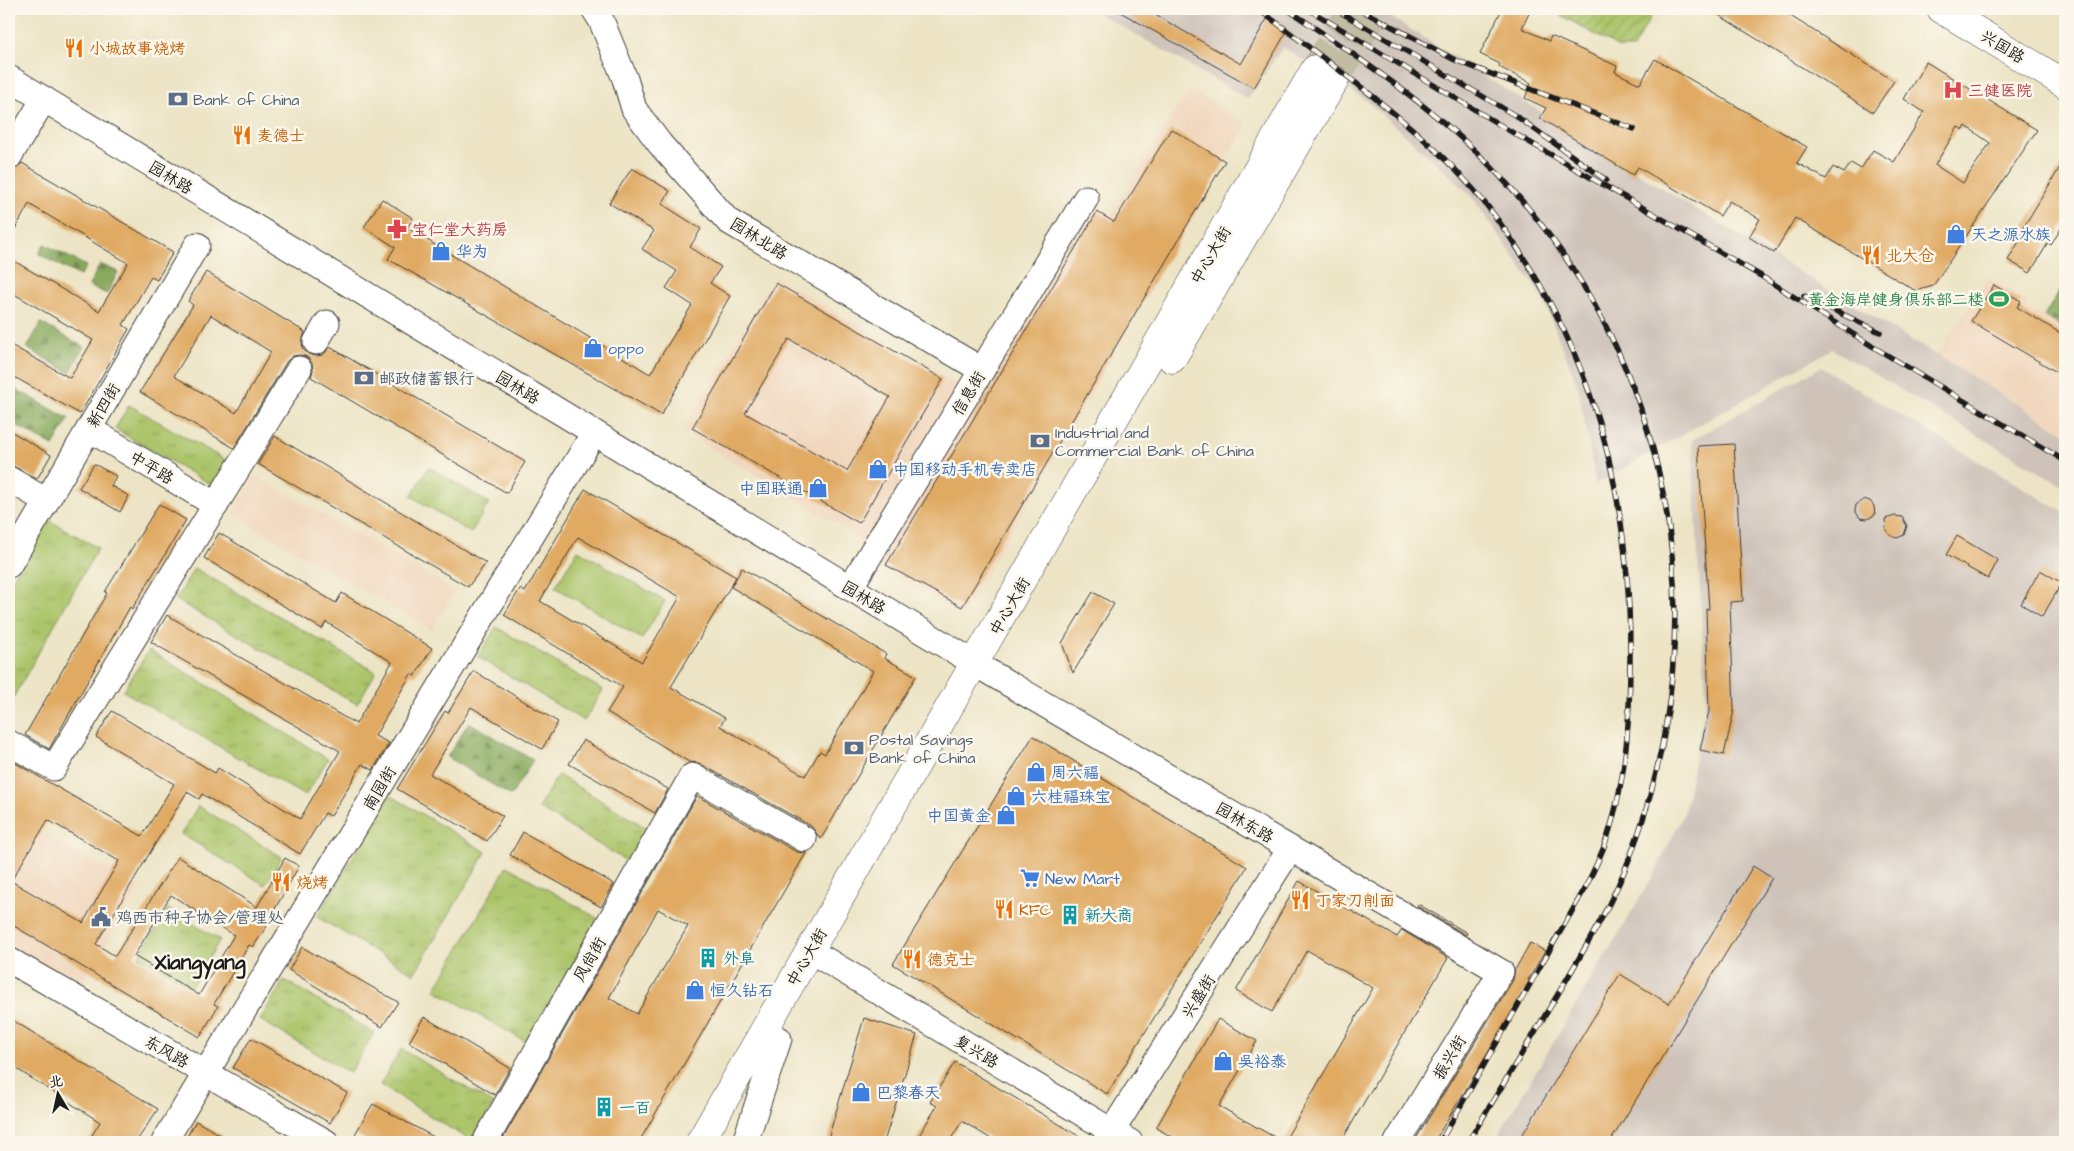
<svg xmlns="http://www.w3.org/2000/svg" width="2074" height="1151" font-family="'Architects Daughter','LXGW WenKai TC',sans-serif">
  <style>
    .built { fill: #f0d6bc }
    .industrial { fill: #cec2b9 }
    .grass { fill: #acc56a; stroke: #647043 }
    .forest { fill: url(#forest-firs); stroke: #52633d }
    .park { fill: url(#park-tufts); stroke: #647043 }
    .garden { fill: url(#garden-furrows); stroke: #647043 }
    .building { fill: #e0aa63; fill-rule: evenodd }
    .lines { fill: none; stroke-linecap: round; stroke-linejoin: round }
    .major-tunnel { stroke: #c2bca3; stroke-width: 28; stroke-dasharray: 28 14; stroke-linecap: butt }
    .minor-casing { stroke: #3b3a35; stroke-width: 27 }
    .major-casing { stroke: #3b3a35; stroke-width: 29 }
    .minor { stroke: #fff; stroke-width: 25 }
    .major { stroke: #fff; stroke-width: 28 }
    .rail-casing { stroke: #1c1c1c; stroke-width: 5.5 }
    .rail { stroke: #fbf7ec; stroke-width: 4; stroke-dasharray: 11; stroke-linecap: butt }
    .labels { text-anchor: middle; stroke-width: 5; stroke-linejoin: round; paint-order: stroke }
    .street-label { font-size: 16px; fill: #1c1c1c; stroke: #fbf7ec }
    .food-label { font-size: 16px; fill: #c56008; stroke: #fbf7ec; text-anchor: start }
    .health-label { font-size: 16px; fill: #be3a42; stroke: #fbf7ec; text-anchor: start }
    .service-label { font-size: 16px; fill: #4e5e75; stroke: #fbf7ec; text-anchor: start }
    .shop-label { font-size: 16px; fill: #366cbe; stroke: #fbf7ec; text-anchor: start }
    .leisure-label { font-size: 16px; fill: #27864d; stroke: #fbf7ec; text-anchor: end }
    .culture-label { font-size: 16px; fill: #0d838f; stroke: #fbf7ec; text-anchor: start }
    .district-label { font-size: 21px; font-weight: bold; fill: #1c1c1c; stroke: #fbf7ec }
  </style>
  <defs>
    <pattern id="forest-firs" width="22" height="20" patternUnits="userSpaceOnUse" patternTransform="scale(1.25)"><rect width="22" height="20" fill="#89aa5e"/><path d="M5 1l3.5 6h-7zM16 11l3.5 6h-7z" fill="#6f8a4d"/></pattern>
    <pattern id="park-tufts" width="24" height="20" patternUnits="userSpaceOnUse" patternTransform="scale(1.25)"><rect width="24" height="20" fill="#acc56a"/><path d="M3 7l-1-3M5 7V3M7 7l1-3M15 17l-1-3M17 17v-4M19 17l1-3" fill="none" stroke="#93a95b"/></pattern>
    <pattern id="garden-furrows" width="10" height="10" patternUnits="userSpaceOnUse" patternTransform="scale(1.25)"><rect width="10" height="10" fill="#acc56a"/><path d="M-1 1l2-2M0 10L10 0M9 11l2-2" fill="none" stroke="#93a95b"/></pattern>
  </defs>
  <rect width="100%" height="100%" fill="#fbf7ec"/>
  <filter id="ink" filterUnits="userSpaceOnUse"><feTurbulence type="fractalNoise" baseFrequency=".02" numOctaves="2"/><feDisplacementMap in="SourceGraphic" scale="10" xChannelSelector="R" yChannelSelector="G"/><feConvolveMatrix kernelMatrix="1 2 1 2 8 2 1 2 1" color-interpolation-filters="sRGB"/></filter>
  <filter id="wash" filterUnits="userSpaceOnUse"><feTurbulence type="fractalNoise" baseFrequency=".0096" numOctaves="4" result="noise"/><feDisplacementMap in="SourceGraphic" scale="20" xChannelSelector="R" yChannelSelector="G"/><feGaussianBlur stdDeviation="1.12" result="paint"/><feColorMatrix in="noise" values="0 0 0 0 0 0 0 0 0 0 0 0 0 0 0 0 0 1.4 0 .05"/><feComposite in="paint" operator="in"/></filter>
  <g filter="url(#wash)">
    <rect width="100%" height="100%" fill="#ece4c5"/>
    <g class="built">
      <polygon points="1189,89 1247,124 963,615 882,568 848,530 683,431 775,276 975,395 1093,204 1111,215"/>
      <polygon points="1989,277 2026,301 2028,309 2065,329 2065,432 1936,355"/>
      <polygon points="254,475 455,591 432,630 232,514"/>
      <polygon points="9,815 140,888 79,988 9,946"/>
    </g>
    <g class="industrial">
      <polygon points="1091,9 1378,9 1684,202 2065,433 2065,487 1832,349 1596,484 1578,386 1542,297 1470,194 1367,101 1283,47 1248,99"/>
      <polygon points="1821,367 2065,513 2065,1142 1494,1142 1653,876 1684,813 1706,702 1692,440"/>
    </g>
    <polygon class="grass" points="578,550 665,601 642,639 555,587"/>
    <g class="forest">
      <polygon points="44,244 86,266 80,276 39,254"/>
      <polygon points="100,264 118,272 107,294 89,286"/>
      <polygon points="2065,282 2065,329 2044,316"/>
      <polygon points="41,323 84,347 70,373 27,348"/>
      <polygon points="9,385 69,419 53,446 9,421"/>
      <polygon points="469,722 533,760 511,796 447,757"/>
    </g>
    <g class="park">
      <polygon points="129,405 227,461 212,485 115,429"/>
      <polygon points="429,467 489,503 471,533 411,496"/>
      <polygon points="47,519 98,548 9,705 9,585"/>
      <polygon points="194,568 376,672 357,704 176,600"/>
      <polygon points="496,627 603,690 584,721 478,657"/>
      <polygon points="149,650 328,759 305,796 123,691"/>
      <polygon points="558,775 647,828 628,862 538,808"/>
      <polygon points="390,795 486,852 414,974 317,917"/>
      <polygon points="198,806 282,857 265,885 181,834"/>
      <polygon points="507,866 599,919 528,1043 435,990"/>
      <polygon points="168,909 220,940 191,987 139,956"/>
      <polygon points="284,980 374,1033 350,1073 260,1020"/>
      <polygon points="401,1049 494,1104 471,1141 380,1085"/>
    </g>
    <polygon class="garden" points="1550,9 1655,9 1633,48 1619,48"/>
    <g id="blocks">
      <g class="building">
        <polygon points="1115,9 1145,9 1241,64 1267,19 1287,31 1254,88"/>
        <path d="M1502,9H1531L1522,28L1549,41L1551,36L1617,66L1615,72L1640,84L1655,59L1807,147L1797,163L1826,179L1833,167L1844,173L1851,163L1861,169L1873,150L1894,162L1924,112L1904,99L1926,62L2037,130L1933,286L1916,291L1795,218L1774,253L1749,237L1760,219L1729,201L1720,216L1638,167L1633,175L1540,118L1546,108L1525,98L1531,83L1499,67L1500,64L1480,54ZM1966,126L1990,143L1963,183L1935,165L1958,127L1964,130Z"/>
        <polygon points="1709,9 1779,9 1894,81 1873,112"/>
        <polygon points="1171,129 1225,161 962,607 886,565 1097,212 1114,222"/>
        <polygon points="2065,159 2065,222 2051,245 2048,243 2030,273 2008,260 2026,230 2023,228"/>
        <polygon points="22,163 173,252 157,280 151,277 123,325 129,329 80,414 9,374 9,344 70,378 93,340 9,291 9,258 99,311 128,263 29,204 9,240 9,178 13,170"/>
        <polygon points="632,168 670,191 662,204 701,229 690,247 721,267 710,283 730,296 661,415 388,259 395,247 364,227 382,199 413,218 407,228 650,374 692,305 666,288 677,271 642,249 654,231 609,203"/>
        <path d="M206,272L305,332L302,342L303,349L308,354L316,356L323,355L330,347L525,462L507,493L311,377L313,370L312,363L307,357L300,355L293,356L287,361L234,448L140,392L193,305L188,301ZM211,315L271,352L236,413L174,376Z"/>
        <path d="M776,283L943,379L859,523L692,428ZM789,339L890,397L847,471L745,413Z"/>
        <polygon points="1994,285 2021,301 2017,307 2065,336 2065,377 1971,321"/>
        <polygon points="9,430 51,455 37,479 9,464"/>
        <polygon points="275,436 486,563 468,587 258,464"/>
        <polygon points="1734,444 1743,601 1730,602 1734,710 1724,755 1700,750 1709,711 1706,609 1709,609 1698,446"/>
        <polygon points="94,464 116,476 111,486 129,496 120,512 79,488"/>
        <path d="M585,489L736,577L671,687L725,718L720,726L805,776L820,751L825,754L873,671L731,587L742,568L886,654L884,658L916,676L821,839L811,826L699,763L689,762L607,712L623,687L504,615L520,589L525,592ZM578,537L680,597L642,662L540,601Z"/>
        <polygon points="1864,499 1870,501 1874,506 1875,515 1867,519 1860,518 1855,511 1856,505"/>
        <polygon points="159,504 186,520 132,609 130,607 49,749 25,735 107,593 105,592"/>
        <polygon points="1895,516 1902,517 1907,526 1904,535 1897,538 1890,535 1886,530 1885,519"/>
        <path d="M219,533L336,603L342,593L432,648L415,676L411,674L375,736L389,743L373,770L362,764L331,816L325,813L300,854L202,794L199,799L187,792L158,839L96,944L115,956L178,857L257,907L285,858L299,866L271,916L273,917L253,947L249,945L214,1004L218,1006L200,1037L9,923V763L10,760L142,836L174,784L96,737L112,711L215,773L218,768L300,819L340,751L151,642L167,615L356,724L392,662L326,622L322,629L204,558ZM48,820L119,861L83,923L11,881ZM171,895L234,935L199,995L134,956Z"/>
        <polygon points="1957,536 1998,560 1988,579 1946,555"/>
        <polygon points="2040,570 2062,583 2042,617 2021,604"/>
        <polygon points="1093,592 1114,604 1073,673 1062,643"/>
        <polygon points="474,671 558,722 542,749 471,707 430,774 503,816 487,841 397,789 445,711 448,713"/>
        <polygon points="1033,736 1247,867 1107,1094 893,964"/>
        <polygon points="583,740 668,789 655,813 569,764"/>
        <path d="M697,796L797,852L806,853L639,1142H501ZM658,909L688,926L637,1014L609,998Z"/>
        <polygon points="523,832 614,884 601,907 510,855"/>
        <polygon points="1753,866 1772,878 1610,1142 1518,1142 1620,974 1669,1004"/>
        <polygon points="1299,881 1397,937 1402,930 1448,958 1341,1142 1284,1142 1373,988 1307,950 1272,1012 1236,991"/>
        <polygon points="1418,904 1467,933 1466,935 1417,906"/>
        <polygon points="1530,943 1545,951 1528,980 1531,982 1434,1142 1414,1142 1513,980 1515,970"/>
        <polygon points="302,947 398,1002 382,1027 289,970"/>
        <polygon points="424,1017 510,1068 495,1095 409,1042"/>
        <polygon points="9,1018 158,1109 136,1142 88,1142 100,1122 9,1064"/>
        <polygon points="864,1018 917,1035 884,1142 827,1142"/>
        <polygon points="1218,1019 1257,1041 1219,1106 1283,1142 1181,1142 1156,1128"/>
        <polygon points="251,1038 347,1093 330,1123 233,1068"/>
        <polygon points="955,1062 1089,1142 996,1142 962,1121 949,1142 915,1142 937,1106 930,1102"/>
        <polygon points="373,1104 443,1142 370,1142 355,1134"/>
        <polygon points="196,1121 233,1142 184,1142"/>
      </g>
    </g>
  </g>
  <g filter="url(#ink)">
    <use href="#blocks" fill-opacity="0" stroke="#3b3a35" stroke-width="1"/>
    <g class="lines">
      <g class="major-tunnel">
        <polyline points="1315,69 1352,9"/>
        <polyline points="1335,80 1377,9"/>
      </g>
      <defs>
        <g id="minor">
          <polyline points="594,9 601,20 625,79 634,109 660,144 728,221 982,370"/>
          <polyline points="9,78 976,664"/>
          <polyline points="9,157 44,99"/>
          <polyline points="316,342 327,323"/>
          <polyline points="89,429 216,505"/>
          <polyline points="9,479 46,501"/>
          <polyline points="9,565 197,245"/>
          <polyline points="850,588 1086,198"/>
          <polyline points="989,672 1501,972 1397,1142"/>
          <polyline points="9,743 54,768 299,369"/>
          <polyline points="824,959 1130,1142"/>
          <polyline points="9,960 326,1142"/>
          <polyline points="164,1142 594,433"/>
          <polyline points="485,1142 692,776 804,839"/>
          <polyline points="745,1142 779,1039"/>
          <polyline points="1105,1142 1290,849"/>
        </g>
        <g id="major">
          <polyline points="1941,9 2065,84"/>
          <polyline points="1172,359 1335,80"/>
          <polyline points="700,1142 1315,69"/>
        </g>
      </defs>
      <use href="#minor" class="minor-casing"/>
      <use href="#major" class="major-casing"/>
      <use href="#minor" class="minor"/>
      <use href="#major" class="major"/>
      <defs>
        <g id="rail">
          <path d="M1258,9C1287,30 1315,52 1343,73C1395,113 1447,155 1488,207C1592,342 1631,490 1630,659C1630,714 1627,769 1612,822C1599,871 1569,915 1545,958C1510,1020 1475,1081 1440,1142"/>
          <path d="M1287,9C1360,59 1436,108 1497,173C1674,359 1720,619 1630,857C1611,907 1582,953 1555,999C1526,1047 1497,1094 1468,1142"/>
          <polyline points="1308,9 1510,131 1761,276 1872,346 2065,461"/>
          <polyline points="1335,9 1516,116 1606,180"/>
          <polyline points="1359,9 1455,60 1634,129"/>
          <polyline points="1804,296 1880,332"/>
        </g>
      </defs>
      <use href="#rail" class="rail-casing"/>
      <use href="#rail" class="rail"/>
    </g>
  </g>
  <defs>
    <symbol id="restaurant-bare" viewBox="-9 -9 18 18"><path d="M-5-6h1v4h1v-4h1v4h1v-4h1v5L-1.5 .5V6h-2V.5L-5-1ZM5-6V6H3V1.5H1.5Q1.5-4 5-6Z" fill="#e8710a" stroke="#fbf7ec" stroke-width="2.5" paint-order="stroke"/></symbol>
    <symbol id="hospital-bare" viewBox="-9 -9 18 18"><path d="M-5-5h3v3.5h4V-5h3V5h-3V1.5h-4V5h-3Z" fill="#e0444e" stroke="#fbf7ec" stroke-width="2.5" paint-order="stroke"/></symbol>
    <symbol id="bank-bare" viewBox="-9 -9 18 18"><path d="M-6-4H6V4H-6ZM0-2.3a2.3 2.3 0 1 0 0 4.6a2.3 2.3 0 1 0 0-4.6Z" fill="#5c6f8a" stroke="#fbf7ec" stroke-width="2.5" paint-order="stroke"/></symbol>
    <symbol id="pharmacy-bare" viewBox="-9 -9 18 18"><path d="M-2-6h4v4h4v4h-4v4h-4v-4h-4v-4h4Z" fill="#e0444e" stroke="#fbf7ec" stroke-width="2.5" paint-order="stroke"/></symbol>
    <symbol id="shop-bare" viewBox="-9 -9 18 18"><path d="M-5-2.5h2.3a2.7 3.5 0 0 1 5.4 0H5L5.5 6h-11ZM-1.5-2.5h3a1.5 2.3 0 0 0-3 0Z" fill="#3f7fe0" stroke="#fbf7ec" stroke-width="2.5" paint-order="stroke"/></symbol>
    <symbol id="stadium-bare" viewBox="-9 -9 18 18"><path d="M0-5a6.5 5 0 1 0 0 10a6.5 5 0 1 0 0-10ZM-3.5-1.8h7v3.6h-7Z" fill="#2e9e5b" stroke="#fbf7ec" stroke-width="2.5" paint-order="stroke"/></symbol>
    <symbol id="supermarket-bare" viewBox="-9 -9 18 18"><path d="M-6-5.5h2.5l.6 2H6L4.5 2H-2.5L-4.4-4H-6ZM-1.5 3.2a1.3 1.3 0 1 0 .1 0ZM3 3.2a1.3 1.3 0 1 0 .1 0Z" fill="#3f7fe0" stroke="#fbf7ec" stroke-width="2.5" paint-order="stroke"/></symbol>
    <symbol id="building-bare" viewBox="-9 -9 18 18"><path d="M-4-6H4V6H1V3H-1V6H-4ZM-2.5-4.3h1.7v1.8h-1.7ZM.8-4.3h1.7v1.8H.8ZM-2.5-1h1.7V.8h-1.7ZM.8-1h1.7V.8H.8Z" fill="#0f9aa8" stroke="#fbf7ec" stroke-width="2.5" paint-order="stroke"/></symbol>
    <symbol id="civic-bare" viewBox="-9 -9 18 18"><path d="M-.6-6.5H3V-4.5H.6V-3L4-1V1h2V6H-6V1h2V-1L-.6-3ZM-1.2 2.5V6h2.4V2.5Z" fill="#5c6f8a" stroke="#fbf7ec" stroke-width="2.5" paint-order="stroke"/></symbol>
  </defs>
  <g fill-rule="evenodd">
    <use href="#restaurant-bare" x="60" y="34" width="28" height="28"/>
    <use href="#hospital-bare" x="1939" y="76" width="28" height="28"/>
    <use href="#bank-bare" x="164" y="85" width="28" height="28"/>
    <use href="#restaurant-bare" x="228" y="121" width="28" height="28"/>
    <use href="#pharmacy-bare" x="383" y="215" width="28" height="28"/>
    <use href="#shop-bare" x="1942" y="220" width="28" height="28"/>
    <use href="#shop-bare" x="427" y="237" width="28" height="28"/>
    <use href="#restaurant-bare" x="1857" y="241" width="28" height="28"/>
    <use href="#stadium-bare" x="1985" y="285" width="28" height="28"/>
    <use href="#shop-bare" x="579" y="334" width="28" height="28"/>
    <use href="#bank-bare" x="350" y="364" width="28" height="28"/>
    <use href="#bank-bare" x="1026" y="427" width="28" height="28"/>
    <use href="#shop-bare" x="864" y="455" width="28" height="28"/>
    <use href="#shop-bare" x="804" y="474" width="28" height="28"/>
    <use href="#bank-bare" x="840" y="734" width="28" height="28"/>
    <use href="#shop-bare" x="1022" y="758" width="28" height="28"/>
    <use href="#shop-bare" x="1002" y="782" width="28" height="28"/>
    <use href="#shop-bare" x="992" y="801" width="28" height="28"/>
    <use href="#supermarket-bare" x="1016" y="864" width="28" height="28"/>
    <use href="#restaurant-bare" x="267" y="868" width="28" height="28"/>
    <use href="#restaurant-bare" x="1286" y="886" width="28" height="28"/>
    <use href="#restaurant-bare" x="990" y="895" width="28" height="28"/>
    <use href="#building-bare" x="1056" y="901" width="28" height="28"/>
    <use href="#civic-bare" x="87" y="903" width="28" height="28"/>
    <use href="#building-bare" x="694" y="944" width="28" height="28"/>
    <use href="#restaurant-bare" x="898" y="945" width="28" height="28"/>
    <use href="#shop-bare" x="681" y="976" width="28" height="28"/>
    <use href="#shop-bare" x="1209" y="1047" width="28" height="28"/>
    <use href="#shop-bare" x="847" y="1078" width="28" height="28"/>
    <use href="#building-bare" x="590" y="1093" width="28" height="28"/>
  </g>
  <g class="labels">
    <g class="street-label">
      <text transform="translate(2003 46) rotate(31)" y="6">兴国路</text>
      <text transform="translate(171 177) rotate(31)" y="6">园林路</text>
      <text transform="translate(759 238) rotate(32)" y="6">园林北路</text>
      <text transform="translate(1210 255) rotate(-60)" y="6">中心大街</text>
      <text transform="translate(518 387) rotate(31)" y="6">园林路</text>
      <text transform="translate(968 393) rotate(-59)" y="6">信息街</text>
      <text transform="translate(103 405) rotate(-59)" y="6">新四街</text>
      <text transform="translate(152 467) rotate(31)" y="6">中平路</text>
      <text transform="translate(864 597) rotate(31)" y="6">园林路</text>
      <text transform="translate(1009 606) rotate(-60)" y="6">中心大街</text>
      <text transform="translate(379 788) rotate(-59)" y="6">南园街</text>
      <text transform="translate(1245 822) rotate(30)" y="6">园林东路</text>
      <text transform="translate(806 957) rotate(-60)" y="6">中心大街</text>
      <text transform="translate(589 959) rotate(-60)" y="6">风尚街</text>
      <text transform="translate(1198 996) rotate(-58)" y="6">兴盛街</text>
      <text transform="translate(167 1051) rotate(30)" y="6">东风路</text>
      <text transform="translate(977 1051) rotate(31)" y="6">复兴路</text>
      <text transform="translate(1449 1057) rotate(-59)" y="6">振兴街</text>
    </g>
    <g class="food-label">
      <text x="89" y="54">小城故事烧烤</text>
      <text x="257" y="141">麦德士</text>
      <text x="1886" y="261">北大仓</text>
      <text x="296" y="888">烧烤</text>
      <text x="1315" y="906">丁家刀削面</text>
      <text x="1019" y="915">KFC</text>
      <text x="927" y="965">德克士</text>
    </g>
    <g class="health-label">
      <text x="1968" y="96">三健医院</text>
      <text x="412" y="235">宝仁堂大药房</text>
    </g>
    <g class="service-label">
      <text x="193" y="105">Bank of China</text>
      <text x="379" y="384">邮政储蓄银行</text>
      <text x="1055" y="438">Industrial and<tspan x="1055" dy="18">Commercial Bank of China</tspan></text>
      <text x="869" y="745">Postal Savings<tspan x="869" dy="18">Bank of China</tspan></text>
      <text x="116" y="923">鸡西市种子协会/管理处</text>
    </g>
    <g class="shop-label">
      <text x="1971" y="240">天之源水族</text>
      <text x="456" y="257">华为</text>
      <text x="608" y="354">oppo</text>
      <text x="893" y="475">中国移动手机专卖店</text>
      <text x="803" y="494" text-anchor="end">中国联通</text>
      <text x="1051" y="778">周六福</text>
      <text x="1031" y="802">六桂福珠宝</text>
      <text x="991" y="821" text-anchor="end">中国黄金</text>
      <text x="1045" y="884">New Mart</text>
      <text x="710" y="996">恒久钻石</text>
      <text x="1238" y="1067">吴裕泰</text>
      <text x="876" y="1098">巴黎春天</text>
    </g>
    <g class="leisure-label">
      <text x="1984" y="305">黄金海岸健身俱乐部二楼</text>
    </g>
    <g class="culture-label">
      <text x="1085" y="921">新大商</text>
      <text x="723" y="964">外阜</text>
      <text x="619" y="1113">一百</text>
    </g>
    <g class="district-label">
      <text x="200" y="969">Xiangyang</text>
    </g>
  </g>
  <rect width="2074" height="1151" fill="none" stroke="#fbf7ec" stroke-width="30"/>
  <g transform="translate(58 1094) rotate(351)" stroke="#fbf7ec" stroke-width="4" paint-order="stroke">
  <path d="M0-4L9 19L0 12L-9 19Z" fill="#1c1c1c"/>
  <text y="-8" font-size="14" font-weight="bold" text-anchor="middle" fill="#1c1c1c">北</text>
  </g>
</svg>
